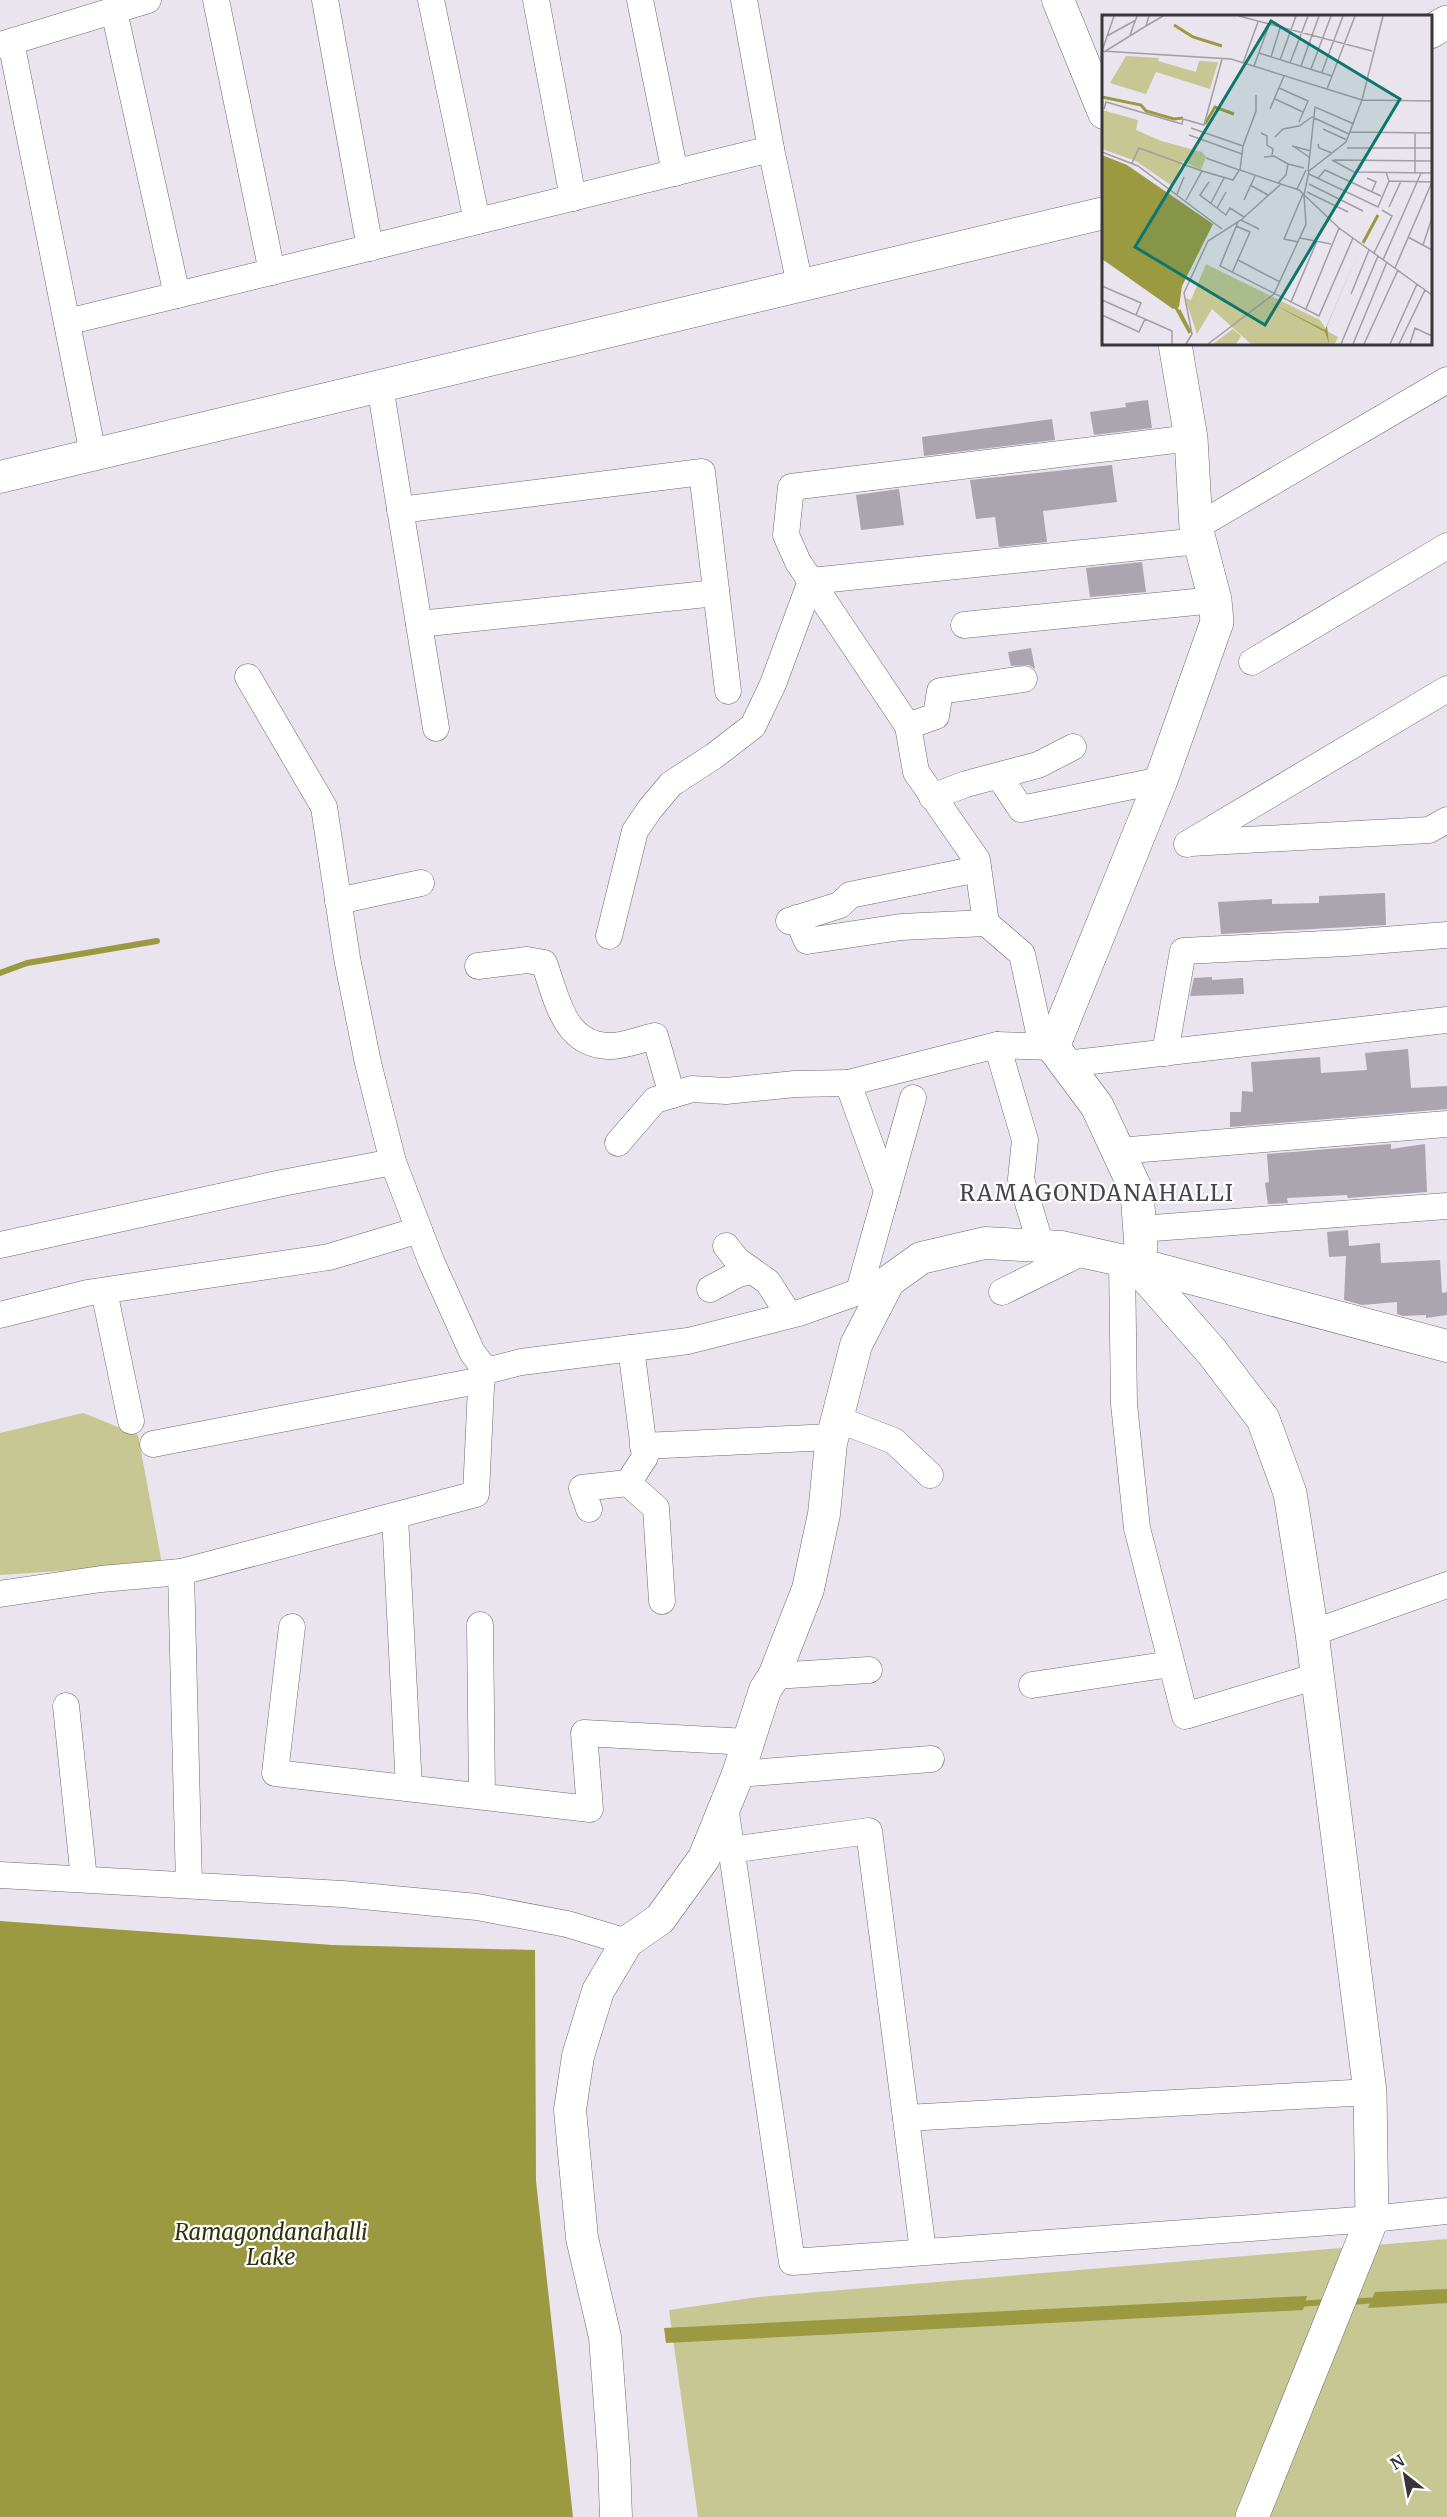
<svg xmlns="http://www.w3.org/2000/svg" width="1447" height="2517" font-family="Merriweather,serif">
  <style>
    .green { fill: #c6c792 }
    .water { fill: #9c9a41 }
    .lines { fill: none; stroke-linecap: round; stroke-linejoin: round }
    .stream { stroke: #9c9a41; stroke-width: 6 }
    .building { fill: #aaa5ae }
    .minor-casing { stroke: #6e6a71; stroke-width: 27 }
    .tertiary-casing { stroke: #6e6a71; stroke-width: 33 }
    .secondary-casing { stroke: #6e6a71; stroke-width: 34 }
    .minor { stroke: #fff; stroke-width: 26 }
    .tertiary { stroke: #fff; stroke-width: 32 }
    .secondary { stroke: #fff; stroke-width: 33 }
    .labels { text-anchor: middle; stroke-width: 4.5; stroke-linejoin: round; paint-order: stroke }
    .neighbourhood-label { font-size: 22px; letter-spacing: 1.5px; fill: #48444b; stroke: #fff }
    .water-label { font-size: 22px; font-style: italic; fill: #32310a; stroke: #fff }
    .inset-river { fill: none; stroke: #9c9a41; stroke-width: 3 }
    .inset-road { fill: none; stroke: #a29ea5; stroke-width: 1.5 }
    .view { fill: #0f766e; fill-opacity: 0.15; stroke: #0f766e; stroke-width: 3 }
    .inset-edge { fill: none; stroke: #383639; stroke-width: 3 }
  </style>
  <rect width="100%" height="100%" fill="#e9e4ed"/>
  <g class="green">
    <polygon points="83,1413 138,1435 162,1564 0,1575 0,1433"/>
    <polygon points="1447,2239 1447,2517 698,2517 669,2310 759,2297"/>
  </g>
  <g class="water">
    <polygon points="0,1921 332,1945 535,1950 536,2181 573,2517 0,2517"/>
    <polygon points="1447,2289 1447,2303 1368,2308 1375,2292"/>
    <polygon points="1307,2296 1303,2310 666,2343 664,2328"/>
  </g>
  <g class="lines">
    <g class="stream">
      <polyline points="0,973 27,963 157,941"/>
      <polyline points="1349,2302 1378,2300"/>
      <polyline points="1298,2304 1327,2302"/>
    </g>
  </g>
  <g class="building">
    <polygon points="1148,400 1152,428 1094,435 1090,412 1126,407 1125,403"/>
    <polygon points="1052,419 1055,440 924,456 922,437"/>
    <polygon points="1112,465 1117,502 1043,511 1047,542 999,547 995,517 976,519 970,480"/>
    <polygon points="899,489 904,525 861,530 856,495"/>
    <polygon points="1142,562 1146,592 1090,597 1086,568"/>
    <polygon points="1031,648 1035,669 1029,665 1011,666 1008,652"/>
    <polygon points="1385,893 1386,925 1221,934 1218,902 1272,899 1272,904 1319,903 1319,896"/>
    <polygon points="1212,977 1212,980 1243,978 1244,994 1190,996 1194,978"/>
    <polygon points="1408,1049 1411,1088 1447,1086 1447,1109 1230,1127 1230,1112 1241,1112 1242,1091 1253,1092 1251,1062 1320,1057 1321,1073 1367,1070 1365,1053"/>
    <polygon points="1391,1144 1391,1149 1425,1144 1427,1192 1348,1198 1347,1195 1287,1198 1288,1203 1268,1204 1265,1183 1269,1182 1267,1154"/>
    <polygon points="1348,1230 1349,1246 1380,1243 1381,1263 1440,1260 1442,1293 1447,1292 1447,1315 1426,1318 1426,1315 1403,1316 1397,1314 1397,1302 1362,1305 1344,1300 1346,1256 1329,1257 1327,1232"/>
  </g>
  <g class="lines">
    <defs>
      <g id="minor">
        <polyline points="216,0 272,272"/>
        <polyline points="325,0 370,248"/>
        <polyline points="431,0 477,221"/>
        <polyline points="536,0 573,198"/>
        <polyline points="640,0 675,173"/>
        <polyline points="744,0 771,149 800,285"/>
        <polyline points="114,11 177,295"/>
        <polyline points="11,42 93,454"/>
        <polyline points="0,45 148,0"/>
        <polyline points="67,322 771,149"/>
        <polyline points="380,386 436,728"/>
        <polyline points="400,510 702,472 728,691"/>
        <polyline points="1196,527 1447,380"/>
        <polyline points="811,581 1199,541"/>
        <polyline points="419,624 716,593"/>
        <polyline points="964,625 1215,600"/>
        <polyline points="1252,662 1447,546"/>
        <polyline points="248,677 324,807 347,958 368,1063 393,1162 431,1261 472,1352 486,1371 521,1362 688,1341 799,1313 889,1281"/>
        <polyline points="908,726 936,716 940,691 1024,679"/>
        <polyline points="999,776 1021,809 1161,780"/>
        <polyline points="932,797 966,784 1038,765 1073,747"/>
        <polyline points="1191,843 1429,830 1447,820"/>
        <polyline points="1187,844 1447,689"/>
        <polyline points="338,901 421,883"/>
        <polyline points="797,918 807,941 901,927 986,923"/>
        <polyline points="789,921 840,905 850,895 978,869"/>
        <polyline points="609,936 635,831 650,809 671,784 714,756 753,726 773,684 811,581"/>
        <path d="M478,966L527,960L544,963C557,998 563,1044 608,1046C622,1047 641,1039 655,1036L672,1095"/>
        <polyline points="1042,1046 1022,954 986,923 977,860 916,772 908,726 798,562 786,535 791,487 1191,438"/>
        <polyline points="1165,1053 1183,951 1346,943 1447,935"/>
        <polyline points="1066,1064 1447,1020"/>
        <polyline points="618,1143 655,1100 692,1089 726,1091 795,1084 848,1083"/>
        <polyline points="1118,1151 1447,1124"/>
        <polyline points="887,1191 913,1098"/>
        <polyline points="1140,1229 1447,1206"/>
        <polyline points="0,1245 282,1183 393,1162"/>
        <polyline points="726,1246 737,1260 768,1282 789,1315"/>
        <polyline points="1041,1246 1021,1179 1025,1140 997,1045 1053,1047"/>
        <polyline points="1122,1261 1124,1404 1137,1528 1185,1716 1317,1676"/>
        <polyline points="710,1289 738,1274 751,1271"/>
        <polyline points="104,1291 131,1421"/>
        <polyline points="859,1291 887,1191 848,1083 997,1045"/>
        <polyline points="1002,1292 1083,1252"/>
        <polyline points="0,1315 87,1293 329,1257 419,1230"/>
        <polyline points="631,1348 645,1457 628,1483 656,1508 662,1601"/>
        <polyline points="837,1419 894,1441 930,1475"/>
        <polyline points="153,1444 482,1380"/>
        <polyline points="643,1446 832,1437"/>
        <polyline points="589,1509 582,1488 628,1483"/>
        <polyline points="395,1516 409,1788"/>
        <polyline points="0,1594 101,1579 181,1572"/>
        <polyline points="480,1625 482,1796"/>
        <polyline points="292,1627 275,1773 590,1809 584,1733 748,1742"/>
        <polyline points="1312,1633 1447,1585"/>
        <polyline points="774,1676 869,1670"/>
        <polyline points="1032,1685 1171,1664"/>
        <polyline points="66,1706 84,1879"/>
        <polyline points="738,1774 931,1759"/>
        <polyline points="725,1806 792,2262 1372,2219 1447,2211"/>
        <polyline points="731,1850 869,1831 923,2251"/>
        <polyline points="0,1875 342,1894 477,1907 567,1924 627,1942"/>
        <polyline points="189,1885 181,1572 476,1494 482,1366"/>
        <polyline points="906,2118 1370,2092"/>
      </g>
      <g id="tertiary">
        <polyline points="1058,0 1104,113"/>
        <polyline points="0,477 1104,213"/>
        <polyline points="616,2517 614,2460 605,2337 582,2238 570,2110 578,2056 598,1991 627,1942 660,1919 704,1858 738,1774 765,1690 774,1676 808,1589 824,1514 831,1443 856,1345 889,1281 921,1258 985,1243 1062,1247 1134,1263 1447,1346"/>
      </g>
      <g id="secondary">
        <polyline points="1430,32 1447,22"/>
        <polyline points="1175,344 1191,438 1196,527 1215,600 1217,622 1161,780 1053,1047 1097,1106 1137,1192 1141,1247 1134,1263 1212,1352 1263,1419 1290,1493 1312,1633 1370,2092 1372,2219 1252,2517"/>
      </g>
    </defs>
    <use href="#minor" class="minor-casing"/>
    <use href="#tertiary" class="tertiary-casing"/>
    <use href="#secondary" class="secondary-casing"/>
    <use href="#minor" class="minor"/>
    <use href="#tertiary" class="tertiary"/>
    <use href="#secondary" class="secondary"/>
  </g>
  <g class="labels">
    <g class="neighbourhood-label">
      <text x="1097" y="1201">RAMAGONDANAHALLI</text>
    </g>
    <g class="water-label">
      <text x="271" y="2240">Ramagondanahalli<tspan x="271" dy="25">Lake</tspan></text>
    </g>
  </g>
  <g transform="translate(1102 15)">
    <rect width="330" height="330" fill="#e9e4ed"/>
    <path d="M24,41L57,43L56,46L94,57L97,46L116,47L108,74L54,57L44,79L8,68ZM0,95L36,105L34,115L59,126L100,137L104,142L99,155L81,146L70,171L34,146L0,134ZM104,249L218,305L225,316L236,322L233,329H149L110,294L95,319L83,283L89,285ZM131,314L139,321L134,329H111Z" fill="#c6c792"/>
    <path d="M0,140L25,150L111,209L80,271L77,292L71,294L0,244ZM258,234L225,311L227,329L223,317L167,287L223,315Z" fill="#9c9a41"/>
    <path class="inset-river" d="M72,10L91,22L120,31M0,82L39,90L44,96L72,104L81,103M103,109L113,92L132,99M261,228L276,200M73,291L88,318M77,295L88,317"/>
    <path class="inset-road" d="M137,1L270,36M44,11L61,1M28,20L35,1M5,21L34,5M0,36L129,44L260,85L281,1M0,36L12,1M2,37L44,11L47,1M157,38L230,61M169,42L178,13M178,45L194,1M141,48L156,7M188,48L206,1M152,51L167,10M199,51L217,1M209,54L229,1M220,57L241,1M177,73L206,86L197,107M225,74L253,1M154,80V96L141,131L138,155L179,169M173,84L201,97M2,94L4,87L80,109L81,104L102,110L120,44M168,94L182,61M210,102L247,119M89,113L141,131M221,114L245,125M248,117L330,118M159,118L165,121V130L171,134L170,140M87,120L140,139M173,122L181,114L197,111L210,102M216,129L217,133L230,138M190,131L209,136M191,131L207,142M245,133H330M0,137L36,151L120,214M162,142L172,141L186,149M104,143L137,155M230,145L252,157L330,158M232,145L330,146M30,148L37,133L100,156M206,156L213,92L252,109M284,157L287,166L330,167M313,158V118M207,159L276,192L287,166M216,163L223,155L279,181M265,163L274,167L270,176M107,167L98,180L124,200L128,193L142,202M176,168L184,160L186,149L202,153M207,169L261,196M148,170L166,180M195,174L204,155M205,177L246,197M75,179L82,162M84,185L100,156L131,165L138,154M142,185L153,161M109,188L122,163M287,192L299,166M115,193L124,177M139,205L157,214M136,207L118,251L217,301L251,223M306,222L330,235M198,223L229,229M196,227L182,224L201,179M321,230L330,203M272,238L290,201L280,195M136,245L178,267M281,245L319,158M293,253L330,167M130,258L148,217L134,211M0,271L39,288L34,300M249,279L267,235M0,285L70,316V329M189,287L215,226M204,294L237,213M0,300L37,317L43,304M84,329L90,319L82,278L106,226L139,205L179,169L197,175L237,213L330,280M106,329L172,279L204,209L202,180L207,156L244,127L260,85L330,86M239,329L276,241M251,329L285,247M262,329L296,255M288,329L315,269M297,329L323,275M308,329L313,313L330,321"/>
    <path class="view" d="M169,6L298,84L163,310L33,232Z"/>
    <rect width="330" height="330" class="inset-edge"/>
  </g>
  <g transform="translate(1405 2475) rotate(329)" stroke="#ffffff" stroke-width="4.5" paint-order="stroke">
  <path d="M0-4.5L10 22L0 15L-10 22Z" fill="#383639"/>
  <text y="-9" font-size="16" font-weight="bold" text-anchor="middle" fill="#383639">N</text>
  </g>
</svg>
